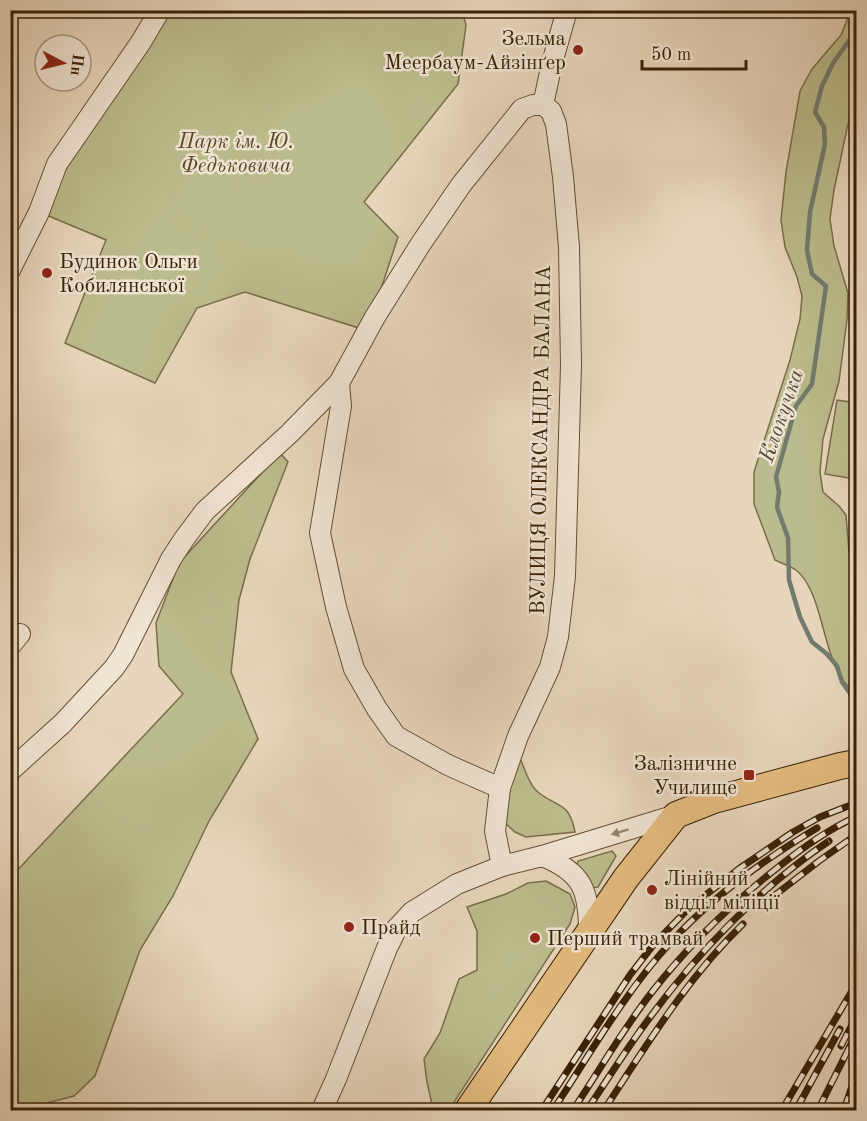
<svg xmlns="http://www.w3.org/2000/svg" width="867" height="1121" font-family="'Old Standard TT',serif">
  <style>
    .green { fill: #bbbc8d; stroke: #7a6e49; stroke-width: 1.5 }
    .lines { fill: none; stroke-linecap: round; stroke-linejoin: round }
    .stream { stroke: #717c6f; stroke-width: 4.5 }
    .minor-casing { stroke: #654e33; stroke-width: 22 }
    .major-casing { stroke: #392105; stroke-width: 28 }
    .minor { stroke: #f0e4d3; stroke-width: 20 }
    .major { stroke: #e4bb7e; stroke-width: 26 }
    .rail-casing { stroke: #392105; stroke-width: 7 }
    .rail { stroke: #f0e4d3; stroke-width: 4.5; stroke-dasharray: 14; stroke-linecap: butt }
    .oneway { fill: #94826c }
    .poi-dot { fill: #8f2418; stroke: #f0e4d3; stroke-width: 2 }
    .labels { text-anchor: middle; stroke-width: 5; stroke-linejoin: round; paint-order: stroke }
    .poi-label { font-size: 21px; fill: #392105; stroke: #f0e4d3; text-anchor: start }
    .park-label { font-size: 21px; font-style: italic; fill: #5a4827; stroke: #f0e4d3 }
    .street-label { font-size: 21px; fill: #392105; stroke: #f0e4d3 }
    .water-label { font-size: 22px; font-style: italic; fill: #554f3a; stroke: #f0e4d3 }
  </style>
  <rect width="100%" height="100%" fill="#e8d6bc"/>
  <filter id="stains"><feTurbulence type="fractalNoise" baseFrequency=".00333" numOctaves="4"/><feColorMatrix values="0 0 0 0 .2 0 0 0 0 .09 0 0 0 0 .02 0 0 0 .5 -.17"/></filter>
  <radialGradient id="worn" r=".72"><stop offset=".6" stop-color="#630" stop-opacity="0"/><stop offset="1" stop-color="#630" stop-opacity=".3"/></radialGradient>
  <g class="green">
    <path d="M851,10L856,11V103L848,124L834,190L830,219L834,246L848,293L847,320L839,381L823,439L820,472L823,492L839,506L846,515L851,576L856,597V693C821,672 827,595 796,570C790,566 781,563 775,560L754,504V472L790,360L800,319L802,296L797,277L785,247L781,220L786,172L800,91L812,69L841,35Z"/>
    <polygon points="165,11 462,11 466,25 458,84 364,202 398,237 376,304 362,329 245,292 197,308 155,383 65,343 106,240 44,214 61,168"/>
    <polygon points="837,400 856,403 855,479 825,474"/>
    <polygon points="280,453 288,462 250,559 239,600 231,672 258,739 209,821 173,896 140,950 95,1076 74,1096 20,1110 10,1110 10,878 183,694 159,666 156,623 179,563"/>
    <path d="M519,756C524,766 529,786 539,793C558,808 569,801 575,832L526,837L515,832L506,824L502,814Z"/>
    <polygon points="612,851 616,856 598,887 591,888 576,867 578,861"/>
    <polygon points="546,881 570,894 575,907 570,924 449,1110 436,1110 433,1109 427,1082 424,1059 440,1033 459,979 477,970 477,931 467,907 506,894 528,883"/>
  </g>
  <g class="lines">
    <polyline class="stream" points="856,31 833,63 822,86 815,112 824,127 825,144 810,212 807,250 812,274 826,286 812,384 796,406 776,477 779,492 777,507 788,538 789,580 800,617 812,642 827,654 837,666 842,682 856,702"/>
    <defs>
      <g id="minor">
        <polyline points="543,105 552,63 567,10"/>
        <polyline points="10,270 39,212 57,164 141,42 160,10"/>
        <polyline points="339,383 341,406 320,533 336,607 354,669 377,709 396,736 448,765 500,788"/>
        <polyline points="10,646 20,634"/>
        <polyline points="10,771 63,723 114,668 123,655 171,559 184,539 205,511 290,433 339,383 375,317 420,245 461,185 522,109 533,105 543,105"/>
        <path d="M542,856C583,872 589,891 589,932"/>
        <polyline points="502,866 495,831 500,788 518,736 550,667 558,637 565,576 571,365 569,247 563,177 556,124 551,111 543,105"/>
        <polyline points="322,1110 336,1079 387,948 397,928 412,912 457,884 502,866 542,856 676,815"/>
      </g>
      <polyline id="major" points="468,1110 626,878 676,815 714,800 840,766 856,763"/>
    </defs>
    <use href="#minor" class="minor-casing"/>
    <use href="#major" class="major-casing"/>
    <use href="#minor" class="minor"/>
    <use href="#major" class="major"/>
    <defs>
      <g id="rail">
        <polyline points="770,899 819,861 856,835"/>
        <polyline points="841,1046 856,1017"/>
        <polyline points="542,1110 630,975 654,944 689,908 740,868 793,832 820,817 856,803"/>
        <path d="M553,1110C590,1054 625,992 671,942C712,897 765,859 817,828"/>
        <path d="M573,1110C599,1071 623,1029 652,992C687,947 728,907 772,872C798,851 826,830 856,817"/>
        <path d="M587,1110C608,1079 628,1046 651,1016C698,952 762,886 829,841"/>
        <path d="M604,1110C646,1046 687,978 743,924"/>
        <polyline points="782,1110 856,984"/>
        <polyline points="796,1110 840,1029"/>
        <polyline points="818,1110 854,1038"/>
        <polyline points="844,1110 856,1074"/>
      </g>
    </defs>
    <use href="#rail" class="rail-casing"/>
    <use href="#rail" class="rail"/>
  </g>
  <defs><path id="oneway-solid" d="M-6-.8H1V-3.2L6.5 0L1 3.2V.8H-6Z" transform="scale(1.5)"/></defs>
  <use class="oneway" href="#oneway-solid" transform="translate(620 832) rotate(163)"/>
  <g class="poi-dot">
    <circle cx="578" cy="50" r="6"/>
    <circle cx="47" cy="273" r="6"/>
    <rect x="743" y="769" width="12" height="12" rx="3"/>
    <circle cx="652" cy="890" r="6"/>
    <circle cx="349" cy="927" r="6"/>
    <circle cx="535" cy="938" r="6"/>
  </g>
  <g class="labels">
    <g class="poi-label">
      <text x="566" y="45" text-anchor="end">Зельма<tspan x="566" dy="24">Меербаум-Айзінґер</tspan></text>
      <text x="59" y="268">Будинок Ольги<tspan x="59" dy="24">Кобилянської</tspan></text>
      <text x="737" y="770" text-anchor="end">Залізничне<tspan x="737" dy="24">Училище</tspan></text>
      <text x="664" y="885">Лінійний<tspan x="664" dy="24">відділ міліції</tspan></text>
      <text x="361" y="934">Прайд</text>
      <text x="547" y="945">Перший трамвай</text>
    </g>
    <g class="park-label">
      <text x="236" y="148">Парк ім. Ю.<tspan x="236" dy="24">Федьковича</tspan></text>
    </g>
    <g class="street-label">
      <text transform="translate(540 440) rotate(-89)" y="7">ВУЛИЦЯ ОЛЕКСАНДРА БАЛАНА</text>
    </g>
    <g class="water-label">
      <text transform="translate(780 415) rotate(-71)" y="8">Клокучка</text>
    </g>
  </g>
  <rect width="867" height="1121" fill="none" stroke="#e8d6bc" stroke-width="36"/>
  <rect x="12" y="12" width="843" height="1097" fill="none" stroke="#392105" stroke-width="3"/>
  <rect x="18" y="18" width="831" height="1085" fill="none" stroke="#392105" stroke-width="1.5"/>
  <g transform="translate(63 63) rotate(97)"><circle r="28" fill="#f0e4d3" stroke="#a79681" stroke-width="1.5"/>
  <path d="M0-4.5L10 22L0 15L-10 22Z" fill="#8f2418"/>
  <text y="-9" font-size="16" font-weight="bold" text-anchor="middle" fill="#392105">Пн</text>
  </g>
  <path d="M642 60v9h104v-9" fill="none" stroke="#392105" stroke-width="3"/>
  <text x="651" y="60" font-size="18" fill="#392105" stroke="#f0e4d3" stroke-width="4.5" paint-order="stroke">50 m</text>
  <rect width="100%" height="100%" filter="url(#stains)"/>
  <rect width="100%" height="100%" fill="url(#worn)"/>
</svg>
